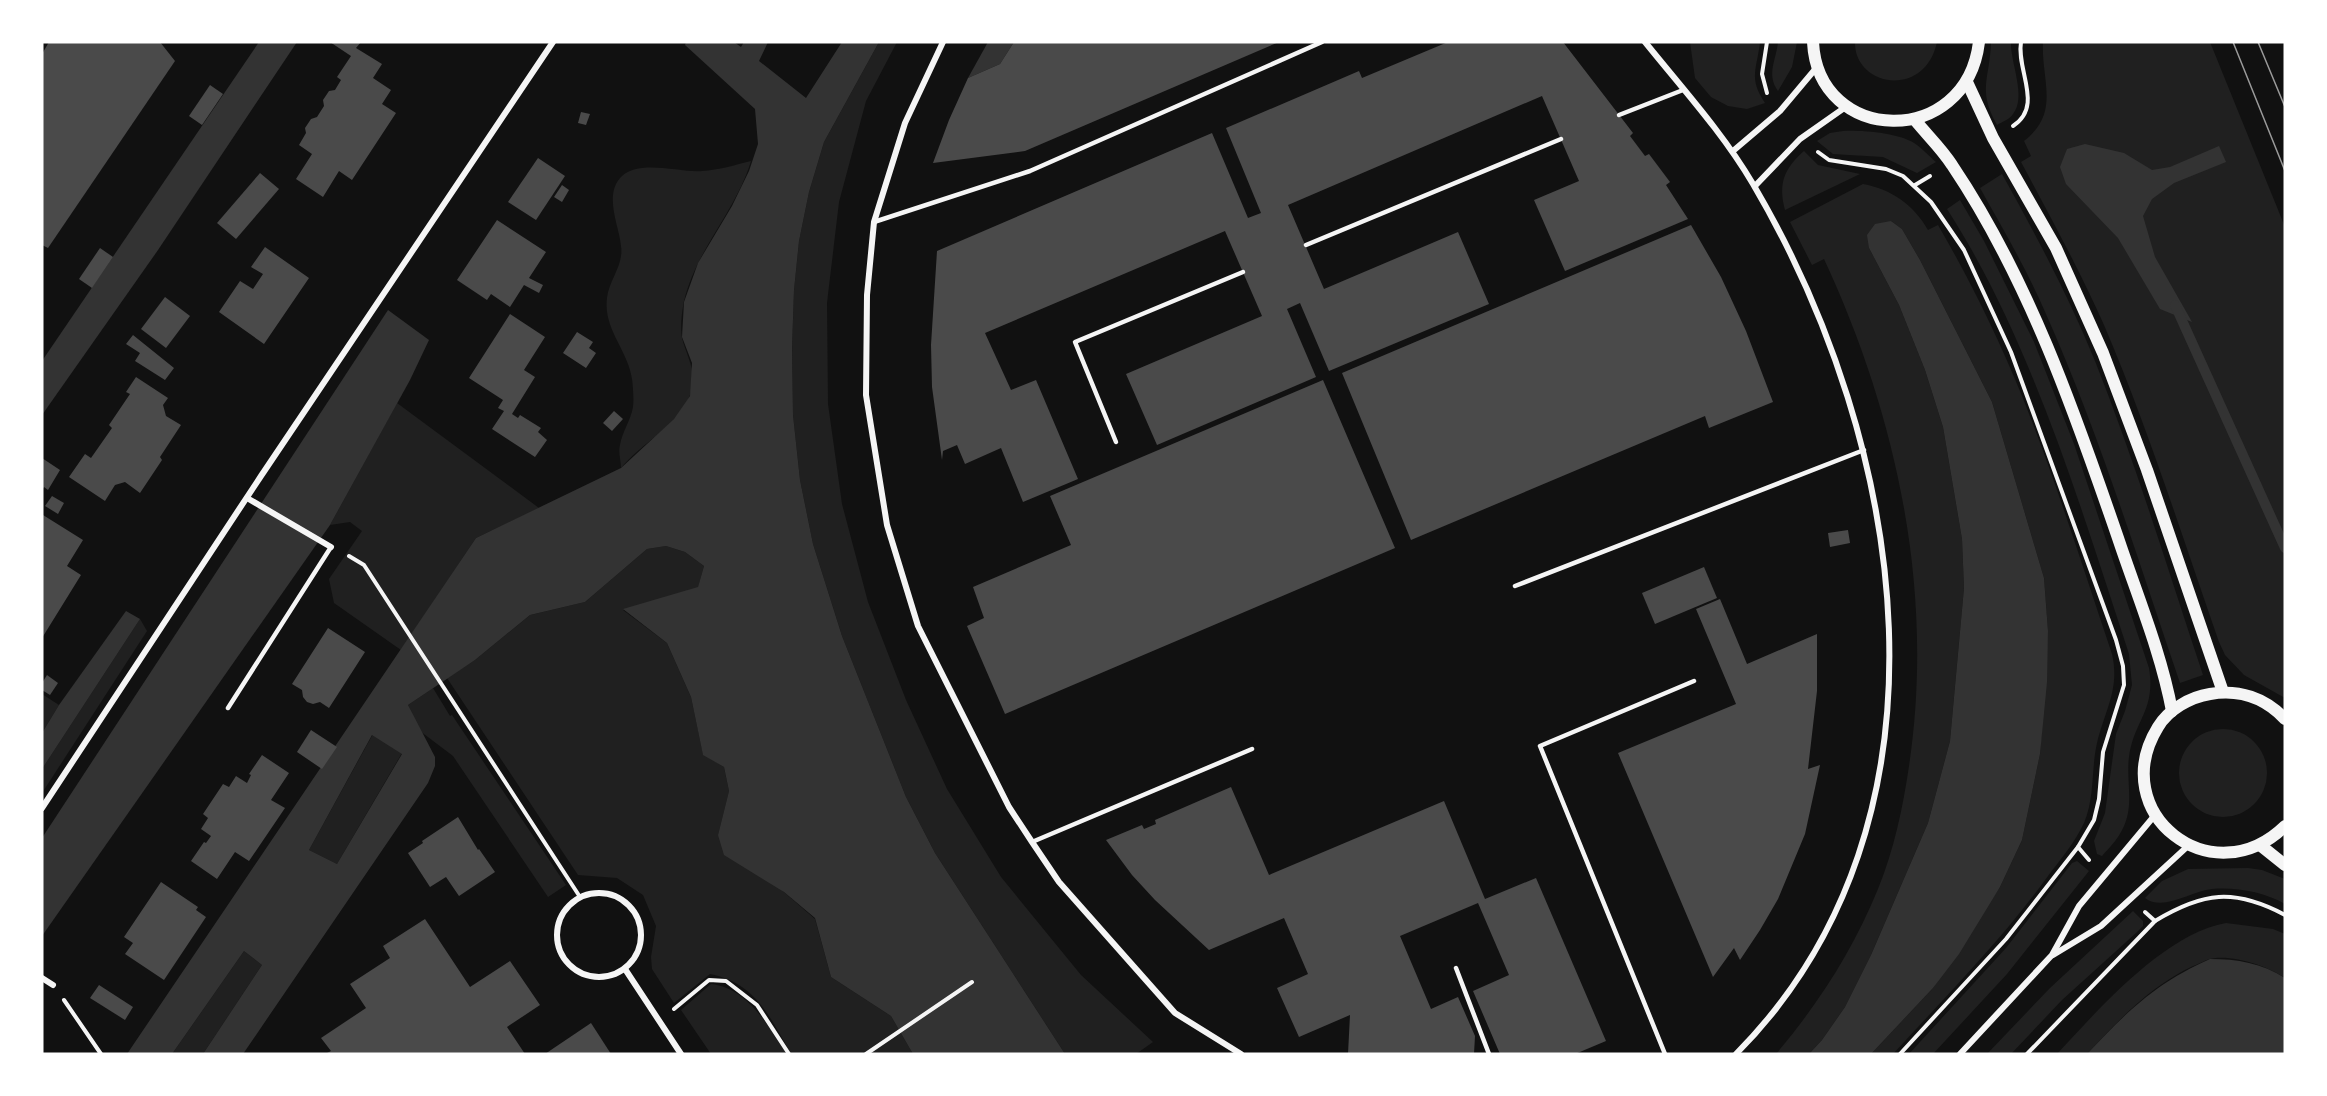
<svg xmlns="http://www.w3.org/2000/svg" width="2327" height="1096" font-family="Signika,sans-serif">
  <style>
    .green { fill: #202020 }
    .water { fill: #333; fill-rule: evenodd }
    .lines { fill: none; stroke-linecap: round; stroke-linejoin: round }
    .stream { stroke: #333; stroke-width: 10 }
    .building { fill: #4a4a4a }
    .path { stroke: #f5f5f5; stroke-width: 4 }
    .service { stroke: #f5f5f5; stroke-width: 4.5 }
    .minor { stroke: #f5f5f5; stroke-width: 6 }
    .secondary { stroke: #f5f5f5; stroke-width: 12 }
    .tram { stroke: #9a9a9a; stroke-width: 1.5 }
  </style>
  <rect width="100%" height="100%" fill="#111"/>
  <g class="green">
    <polygon points="879,42 897,42 866,101 839,202 827,303 828,404 842,504 868,602 906,700 947,789 1001,877 1081,975 1153,1042 1136,1054 1065,1054 935,853 906,797 842,636 813,544 800,480 793,415 792,348 794,290 799,241 809,192 824,142"/>
    <path d="M1690,42H1760C1757,69 1748,78 1765,103L1747,109L1728,106L1711,97L1695,78Z"/>
    <path d="M1778,42H1797L1792,67L1778,91C1766,74 1776,61 1778,42Z"/>
    <path d="M1855,42H1937C1925,99 1854,87 1855,42Z"/>
    <path d="M1991,42H2011C2010,62 2027,97 2013,114C2010,119 2002,122 1997,125C1977,89 1990,79 1991,42Z"/>
    <path d="M2043,42H2210L2285,227V698L2244,675L2225,655L2219,642C2182,536 2148,428 2104,325C2079,269 2050,216 2021,162L2031,156L2024,141C2061,112 2041,81 2043,42Z"/>
    <path d="M1843,131C1862,130 1898,133 1914,143C1922,148 1929,156 1936,162L1917,173L1883,157L1833,154L1817,141L1830,133Z"/>
    <path d="M1804,151L1818,165L1860,174L1785,210C1778,183 1784,169 1804,151Z"/>
    <path d="M751,161C736,211 696,250 684,301C682,311 680,327 682,338C687,358 698,371 690,395C681,423 639,445 621,468C621,461 618,452 620,445C622,432 631,420 633,407C634,399 633,387 632,379C628,350 603,329 607,298C609,280 624,265 621,246C619,225 603,194 622,176C640,159 681,173 702,171C719,170 735,165 751,161Z"/>
    <path d="M2002,174C2036,235 2069,297 2095,361C2136,464 2168,570 2203,675L2180,683C2138,560 2099,433 2046,314C2027,270 2003,229 1980,188Z"/>
    <path d="M1863,184C1891,189 1914,205 1928,230L1938,225C1970,280 1998,337 2022,396C2056,481 2083,568 2112,654C2120,689 2105,710 2097,743C2091,769 2095,797 2084,823C2075,842 2061,859 2048,876C2002,940 1946,996 1893,1054H1871L1933,988L2000,887L2022,840L2040,754L2048,631L2044,578L1992,402L1920,260L1902,229L1891,221L1869,248L1899,305L1925,370L1943,427L1962,539L1964,588L1950,741L1928,823L1871,955L1845,1007L1822,1040L1809,1054H1776C1819,1003 1853,950 1878,889C1894,850 1903,807 1909,766C1935,592 1897,416 1824,259L1812,265L1790,222Z"/>
    <path d="M1960,200L1984,241L2034,342L2074,444L2149,668C2156,711 2134,720 2129,757C2126,780 2134,804 2124,826C2119,838 2110,847 2102,856L2097,854L2094,841L2105,813L2116,734L2125,711L2132,685L2129,654C2081,508 2031,339 1947,209Z"/>
    <polygon points="397,403 539,508 476,538 401,650 334,603 329,579 362,531 350,522 330,525"/>
    <path d="M666,546L685,552L704,566L698,588L623,610L667,643L691,697L703,754L724,767L729,791L718,835L815,919L831,977L891,1016L913,1054H791C770,1017 756,983 710,974L674,1003L652,969L651,957L656,926L643,895L617,878L578,875L447,678L475,660L530,615L585,602L647,549Z"/>
    <polygon points="140,619 147,631 42,793 42,769"/>
    <polygon points="433,688 450,716 452,715 566,885 548,897 453,756 420,731 408,705"/>
    <polygon points="42,694 59,705 42,733"/>
    <circle cx="2223" cy="773" r="44"/>
    <polygon points="373,734 402,753 337,864 309,850"/>
    <polygon points="2077,861 2089,871 2007,974 1933,1054 1909,1054 2006,948 2072,863"/>
    <path d="M2248,868L2262,870L2285,879V904C2264,892 2236,887 2212,889C2191,891 2163,912 2145,898L2162,881L2188,869Z"/>
    <polygon points="2133,911 2143,921 2143,926 2136,933 2062,1000 2011,1054 1987,1054 2050,988"/>
    <path d="M2226,923L2273,929L2285,934V978C2267,966 2232,954 2210,959C2205,960 2199,964 2193,966C2150,986 2119,1020 2087,1054H2057C2098,1010 2164,934 2226,923Z"/>
    <polygon points="244,951 262,965 203,1054 172,1054"/>
    <path d="M711,984C748,988 768,1026 787,1054H711L681,1010Z"/>
  </g>
  <g class="water">
    <polygon points="259,42 297,42 158,250 42,415 42,361"/>
    <path d="M686,42H734L741,47L744,42H768L759,61L806,98L842,42H879L824,142L809,192L799,241L794,290L792,348L793,415L800,480L813,544L842,636L906,797L935,853L1065,1054H913L891,1016L831,977L815,918L784,892L724,855L718,835L729,791L724,767L703,755L691,697L667,643L623,609L698,587L704,566L685,552L666,546L647,549L585,602L530,615L475,660L408,705L435,757V766L428,783L243,1054H203L262,965L244,951L172,1054H127L476,538L621,468L674,419L690,396L692,363L682,337L684,302L698,263L732,206L749,171L758,144L755,109L685,45ZM372,735L402,754L337,864L309,850Z"/>
    <polygon points="988,42 1014,42 1000,64 968,78"/>
    <polygon points="2085,144 2124,153 2152,170 2170,167 2219,146 2226,162 2174,183 2152,199 2143,216 2155,257 2192,322 2160,309 2118,238 2066,184 2060,167 2067,149"/>
    <polygon points="1891,221 1902,229 1920,260 1992,402 2044,578 2048,631 2047,682 2040,754 2022,840 2000,887 1959,954 1933,988 1871,1054 1809,1054 1822,1040 1845,1007 1871,955 1928,823 1950,741 1964,588 1962,539 1943,427 1925,370 1899,305 1869,248 1867,235 1875,224"/>
    <polygon points="388,310 429,340 410,380 330,525 42,936 42,838"/>
    <polygon points="126,611 140,619 42,769 42,733 59,705"/>
    <path d="M2210,959C2237,959 2262,963 2285,978V1054H2087C2129,1010 2154,984 2210,959Z"/>
  </g>
  <g class="lines">
    <polyline class="stream" points="2175,305 2285,548"/>
  </g>
  <g class="building">
    <polygon points="49,42 160,42 175,61 48,248 42,245 42,54"/>
    <polygon points="330,42 361,42 356,48 382,64 373,78 391,90 382,104 396,113 352,180 339,171 323,197 296,179 312,154 299,145 306,133 305,128 311,119 317,117 324,106 323,100 329,91 335,90 341,80 337,77 351,56"/>
    <polygon points="1014,42 1279,42 1025,151 933,163 949,120 968,78 1000,64"/>
    <polygon points="1448,42 1563,42 1633,133 1630,136 1645,156 1649,154 1670,182 1666,185 1688,219 1565,271 1534,200 1579,181 1542,96 1288,205 1324,289 1458,232 1489,304 1329,371 1300,303 1287,309 1316,377 1157,445 1126,374 1262,316 1225,231 985,333 1011,390 1036,380 1078,479 1023,502 1001,448 965,464 957,445 943,451 942,460 932,387 931,345 937,251 1212,133 1248,218 1261,213 1226,128 1359,71 1362,78"/>
    <polygon points="210,85 223,94 202,125 189,116"/>
    <polygon points="581,112 590,114 586,125 578,123"/>
    <polygon points="538,158 565,176 536,220 508,202"/>
    <polygon points="260,173 279,189 236,239 217,223"/>
    <polygon points="562,185 569,190 562,202 554,197"/>
    <polygon points="497,220 546,252 529,278 543,285 539,293 524,285 510,307 491,294 487,300 457,280"/>
    <polygon points="1691,225 1721,277 1746,331 1773,402 1709,428 1705,416 1411,540 1342,373"/>
    <polygon points="265,247 309,278 264,344 219,312 240,281 253,289 263,274 251,267"/>
    <polygon points="100,248 113,257 92,288 79,279"/>
    <polygon points="165,297 190,316 166,348 141,329"/>
    <polygon points="510,314 545,337 524,370 535,377 512,414 518,418 520,415 541,428 538,432 547,440 535,457 492,429 504,411 498,408 503,400 469,378"/>
    <polygon points="577,332 593,342 589,348 596,353 586,368 563,353"/>
    <polygon points="133,335 174,368 165,380 135,361 140,353 126,344"/>
    <polygon points="136,377 168,398 163,405 166,416 181,425 160,457 162,460 140,493 125,482 115,485 105,501 69,477 85,454 91,458 112,428 109,425 130,394 126,392"/>
    <polygon points="1323,380 1395,548 1005,714 967,626 984,618 973,587 1071,545 1050,496"/>
    <polygon points="614,411 623,419 612,431 603,423"/>
    <polygon points="42,458 60,470 48,490 44,487 42,490"/>
    <polygon points="52,496 64,503 58,514 45,506"/>
    <polygon points="43,515 83,540 67,566 81,575 42,638"/>
    <polygon points="1848,530 1850,543 1830,547 1828,533"/>
    <polygon points="1704,567 1717,598 1655,624 1642,593"/>
    <polygon points="1720,599 1747,664 1817,634 1817,691 1808,769 1820,765 1805,834 1778,899 1760,930 1740,960 1734,948 1713,977 1618,753 1736,704 1696,609"/>
    <polygon points="328,628 365,652 329,708 320,702 313,704 307,702 303,697 302,690 292,684"/>
    <polygon points="47,675 58,683 50,695 42,690 42,683"/>
    <polygon points="311,730 337,747 322,769 297,752"/>
    <polygon points="262,755 289,773 271,800 285,808 249,861 235,852 217,879 191,861 204,842 206,843 211,836 201,829 208,818 203,814 223,784 229,787 236,776 247,783 251,775 249,774"/>
    <polygon points="1231,787 1269,875 1444,801 1485,899 1536,878 1606,1041 1575,1054 1500,1054 1473,991 1509,975 1478,903 1400,936 1431,1009 1458,997 1475,1036 1474,1054 1348,1054 1350,1015 1299,1037 1277,988 1308,974 1284,918 1209,950 1155,900 1132,875 1106,840 1142,825 1144,829 1156,824 1155,820"/>
    <polygon points="458,817 478,850 479,849 495,872 459,896 446,877 430,887 408,853 423,843 422,841"/>
    <polygon points="161,882 198,907 196,910 206,917 164,980 125,954 133,943 124,937"/>
    <polygon points="425,919 470,987 510,961 540,1005 507,1027 525,1054 325,1054 331,1051 321,1038 366,1008 350,984 390,958 383,946"/>
    <polygon points="99,985 133,1007 125,1020 90,998"/>
    <polygon points="591,1023 611,1054 545,1054"/>
  </g>
  <g class="lines">
    <g class="path">
      <polyline points="1767,42 1762,74 1767,93"/>
      <path d="M2013,126C2044,106 2016,70 2021,42"/>
      <polyline points="1818,152 1829,160 1886,169 1903,176 1931,202 1964,250 2011,352 2116,640 2123,666 2124,685 2103,752 2099,799 2094,820 2078,847 2089,860"/>
      <polyline points="1915,185 1930,176"/>
      <polyline points="349,556 364,565 580,897"/>
      <path d="M2145,912L2155,921C2203,892 2234,888 2285,915"/>
      <polyline points="64,1000 101,1054"/>
      <polyline points="674,1009 709,980 726,981 757,1005 789,1054"/>
      <polyline points="866,1054 972,982"/>
      <polyline points="1900,1054 2006,939 2078,847"/>
      <polyline points="2027,1054 2155,921"/>
    </g>
    <g class="service">
      <polyline points="1619,115 1683,90"/>
      <polyline points="874,222 1030,171 1322,42"/>
      <polyline points="1306,245 1561,139"/>
      <polyline points="1116,442 1075,342 1243,272"/>
      <polyline points="1515,586 1864,450"/>
      <polyline points="228,708 331,547"/>
      <polyline points="1032,842 1252,749"/>
      <polyline points="1456,968 1489,1054"/>
      <polyline points="1665,1054 1540,746 1694,681"/>
    </g>
    <g class="minor">
      <polyline points="943,42 905,123 874,222 867,295 866,395 887,525 918,626 1009,807 1032,842 1059,882 1175,1013 1241,1054"/>
      <path d="M1645,42C1682,88 1723,133 1753,184C1906,444 1968,820 1736,1054"/>
      <polyline points="1733,151 1780,111 1817,67"/>
      <polyline points="1755,186 1800,139 1847,106"/>
      <polyline points="247,498 331,547"/>
      <polyline points="42,808 261,476 553,42"/>
      <circle cx="599" cy="935" r="42"/>
      <polyline points="2053,955 2101,926 2189,845"/>
      <polyline points="625,969 681,1054"/>
      <polyline points="42,978 53,985"/>
      <polyline points="1960,1054 2052,955 2079,906 2155,815"/>
    </g>
    <g class="secondary">
      <path d="M1813,42C1818,145 1966,149 1979,42"/>
      <polyline points="1967,82 1993,138 2056,248 2103,353 2147,470 2223,692"/>
      <path d="M1915,120C1927,135 1942,149 1952,165C2028,278 2074,410 2118,538C2137,595 2161,652 2172,711"/>
      <path d="M2285,719C2265,698 2239,689 2210,694C2190,697 2168,710 2158,727C2105,813 2212,897 2285,826"/>
      <polyline points="2260,845 2285,865"/>
    </g>
    <g class="tram">
      <polyline points="2233,42 2285,171"/>
      <polyline points="2258,42 2285,107"/>
    </g>
  </g>
  <rect width="2327" height="1096" fill="none" stroke="#ffffff" stroke-width="87"/>
</svg>
